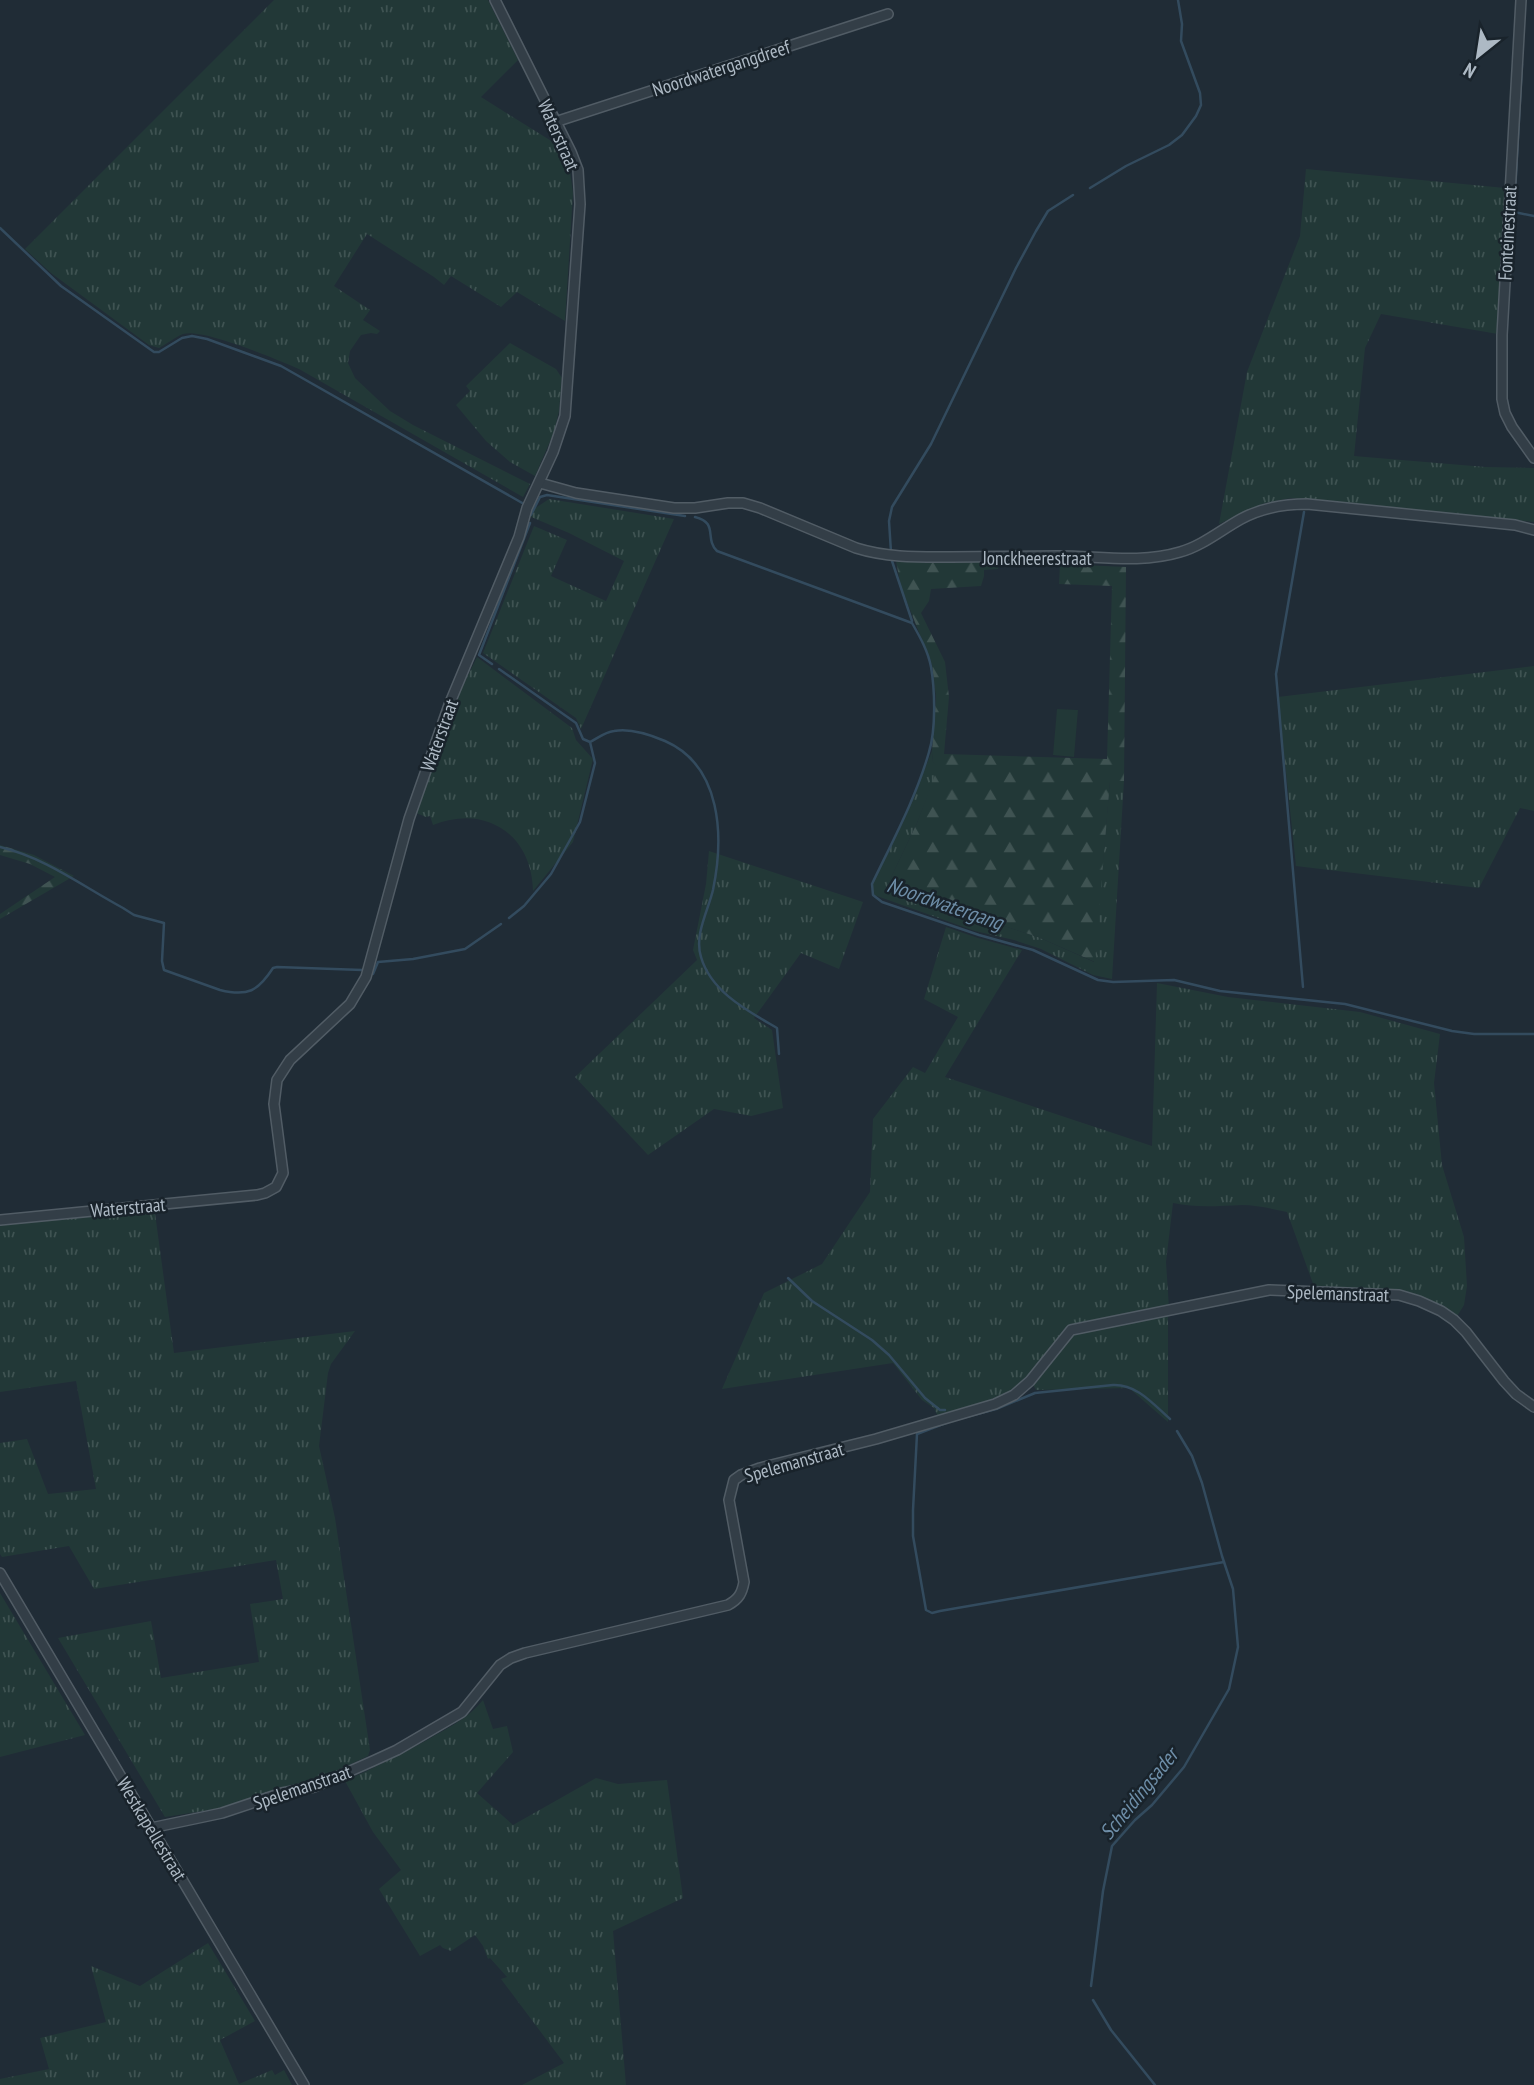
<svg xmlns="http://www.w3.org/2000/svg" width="1534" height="2085" font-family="'PT Sans Narrow',sans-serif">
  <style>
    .grass { fill: url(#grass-tufts) }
    .forest { fill: url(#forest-firs) }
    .park { fill: #223837 }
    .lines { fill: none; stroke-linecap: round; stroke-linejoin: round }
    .stream { stroke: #334b5e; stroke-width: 2.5 }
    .minor-casing { stroke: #515c65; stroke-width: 12 }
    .minor { stroke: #333e47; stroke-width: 9 }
    .labels { text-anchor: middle; stroke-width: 5; stroke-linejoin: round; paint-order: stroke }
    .street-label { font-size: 19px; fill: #adb9c4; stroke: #19232b }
    .water-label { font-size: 21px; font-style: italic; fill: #6e8ea8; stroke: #19232b }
  </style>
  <defs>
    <pattern id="grass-tufts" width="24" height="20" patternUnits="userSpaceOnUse" patternTransform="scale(1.75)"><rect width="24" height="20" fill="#223837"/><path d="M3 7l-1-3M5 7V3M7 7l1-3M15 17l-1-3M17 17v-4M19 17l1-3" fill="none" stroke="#3f5352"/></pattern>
    <pattern id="forest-firs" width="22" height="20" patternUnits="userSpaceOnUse" patternTransform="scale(1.75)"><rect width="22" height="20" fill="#223837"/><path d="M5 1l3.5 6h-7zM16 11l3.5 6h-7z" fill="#3f5352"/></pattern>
  </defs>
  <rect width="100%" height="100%" fill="#202c36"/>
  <g class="grass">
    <path d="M274,0H488L518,60L481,97L561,147L570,172L573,193L565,321L517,292L501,307L451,276L444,285L434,277L367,234L334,286L370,310L363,320L380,331L377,334L371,333L361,335L350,351L348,363L355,378L390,411L413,425L530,484L523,497L299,369C278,360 203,328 183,334C175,337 167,344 159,348L149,345L51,273L25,249Z"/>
    <polygon points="1306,169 1505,188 1498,334 1381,314 1365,348 1354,456 1485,467 1534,468 1534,522 1291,498 1265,503 1219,524 1247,372 1300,236"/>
    <polygon points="510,343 556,369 562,378 559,411 554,432 535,476 510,462 486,441 456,405 470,391 466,386"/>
    <polygon points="549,499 674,519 581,729 576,718 483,653 534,526 567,540 551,576 606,601 624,561 569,533 529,516 531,511"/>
    <path d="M477,657L572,728L576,740L593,759L573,842L533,891C532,834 485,804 433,825L430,816L426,817L416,813L453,706Z"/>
    <polygon points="1534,666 1534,811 1520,808 1479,888 1296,866 1278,697"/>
    <polygon points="932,751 933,762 939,767 917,823 886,888 1038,937 1094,962 1110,781 1124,781 1112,979 1093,975 1041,949 1014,940 975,931 874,895 872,885 905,818"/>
    <polygon points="709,851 863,902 839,969 801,953 754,1018 772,1030 783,1108 751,1116 714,1109 648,1155 575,1077 697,960 693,950 706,884"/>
    <path d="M946,927L978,938L1022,950L945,1077L1152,1146L1157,983L1228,997L1360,1012L1440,1034L1434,1083L1442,1165L1464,1237L1467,1286L1464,1305L1456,1318L1420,1299L1315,1289L1287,1212C1272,1209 1257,1205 1242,1205C1218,1206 1196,1208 1173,1203L1166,1262L1169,1308L1072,1327L1029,1379L1002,1398L938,1417L934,1408L922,1400L893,1363L722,1389L764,1293L822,1264L870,1192L873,1119L913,1067L925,1073L958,1017L924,999Z"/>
    <polygon points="154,1206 174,1353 355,1331 331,1364 328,1373 319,1446 335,1518 370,1750 368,1756 324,1777 287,1786 222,1808 165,1817 58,1638 151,1621 161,1678 259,1662 250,1604 283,1599 276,1560 94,1589 69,1546 2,1557 0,1554 0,1443 27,1439 48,1494 96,1489 76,1381 0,1392 0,1223"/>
    <polygon points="1168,1313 1168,1422 1129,1388 1036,1390 1032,1383 1070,1336 1077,1333"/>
    <polygon points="0,1593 85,1735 0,1757"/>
    <path d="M483,1700L493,1729L507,1726L513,1752L477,1793L513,1825L596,1778L618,1784L667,1780L683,1898L613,1931L626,2085H522L564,2063L501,1979L507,1977L490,1958L488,1959L483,1946L475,1935L451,1951L443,1948L440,1945L420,1956L379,1889L401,1870L373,1832L345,1781C374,1768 402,1754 429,1739C449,1727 469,1718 483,1700Z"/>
    <polygon points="208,1943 255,2021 220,2040 239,2084 272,2070 275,2075 284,2070 292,2085 0,2085 0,2079 49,2069 40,2038 106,2022 91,1966 140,1986"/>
  </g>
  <g class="forest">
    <polygon points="999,558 998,569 984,570 984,576 981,586 931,589 929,601 921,613 945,662 949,697 944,754 1107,759 1112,586 1059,584 1060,564 1126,567 1124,781 1110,781 1095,962 1038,937 886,888 917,823 938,767 933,762 932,751 936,697 932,665 901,587 896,561 897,559"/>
    <polygon points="0,845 34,855 74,876 0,919 0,914 55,877 30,864 0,855"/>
  </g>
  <polygon class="park" points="1057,709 1078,710 1074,757 1053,755"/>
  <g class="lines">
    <g class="stream">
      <polyline points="1522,64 1514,212 1534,216"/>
      <polyline points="1090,188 1126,166 1169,145 1182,135 1196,116 1201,105 1200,93 1181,41 1182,24 1178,0"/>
      <polyline points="0,228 61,286 154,352 159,352 182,338 192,336 207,339 281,366 524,504"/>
      <polyline points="531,515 540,497 547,495 685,516"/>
      <path d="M695,517C719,523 704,538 717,551L912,623C920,637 928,651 931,667C935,690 936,730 929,752C916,798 892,842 872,884L873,895L882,902L979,935L1033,950L1098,980L1113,982L1174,980L1220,991L1345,1004L1452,1031L1474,1034H1534"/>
      <polyline points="891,552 889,521 892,507 931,444 1016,268 1036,231 1048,211 1073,195"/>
      <polyline points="892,561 912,621"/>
      <polyline points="492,664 479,655 530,523"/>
      <polyline points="499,669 576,723 583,739 590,742 595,763 580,822 551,874 524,906 509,918"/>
      <path d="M590,742C598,738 605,732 614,731C630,728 651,735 665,741C722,766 724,837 713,890C708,911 694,935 701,957C711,992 748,1011 777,1028L779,1054"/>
      <path d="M0,847C46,858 82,886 123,908L134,915L164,923L162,961L164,970L220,990C248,997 258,991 273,968L277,967L362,970"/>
      <polyline points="371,973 373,974 378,962 413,959 465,949 501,924"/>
      <polyline points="1303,987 1276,674 1304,512"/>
      <polyline points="788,1278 812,1301 872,1340 889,1355 925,1398 940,1410 945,1410"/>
      <path d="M1170,1419C1153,1404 1137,1384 1113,1385L1035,1393L996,1409L951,1421L917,1434L913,1510V1536L926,1610L932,1613L940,1611L1224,1562"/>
      <polyline points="1091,1986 1103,1891 1112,1846 1135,1820 1152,1805 1184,1767 1229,1689 1238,1647 1233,1589 1222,1556 1202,1483 1192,1456 1177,1431"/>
      <polyline points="1093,2000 1111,2030 1155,2085"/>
    </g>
    <defs>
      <g id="minor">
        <polyline points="1521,0 1502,335 1502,399 1505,413 1512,427 1534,458"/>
        <polyline points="555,122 888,14"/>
        <path d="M540,483L576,493L674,508H695L728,503H743L760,508L856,548C888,558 919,557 951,557C987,557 1022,556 1058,556C1099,556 1140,564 1180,552C1202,546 1221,530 1241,519C1261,508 1285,504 1307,504L1515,525L1534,530"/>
        <polyline points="0,1220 257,1195 265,1193 276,1187 283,1173 274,1104 277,1080 290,1060 350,1004 366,977 409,819 449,705 519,537 527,508 553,452 565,416 580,204 578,170 571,152 495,0"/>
        <polyline points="0,1573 304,2085"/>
        <path d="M151,1828L222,1813L282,1793L314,1787L373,1761L397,1750L462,1712L500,1665L511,1658L525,1653L728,1605C739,1599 742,1593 744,1582L729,1500L734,1480L741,1475L760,1468L876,1439L995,1404L1014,1395L1030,1381L1071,1330L1269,1290L1399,1295L1419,1301L1441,1311L1454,1320L1466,1332L1504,1381L1516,1394L1534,1407"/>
      </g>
    </defs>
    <use href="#minor" class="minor-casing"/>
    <use href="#minor" class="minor"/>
  </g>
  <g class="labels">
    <g class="street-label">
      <text transform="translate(721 68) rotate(-18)" y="7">Noordwatergangdreef</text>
      <text transform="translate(559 135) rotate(66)" y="7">Waterstraat</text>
      <text transform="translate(1507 233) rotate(-87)" y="7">Fonteinestraat</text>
      <text x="1037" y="565">Jonckheerestraat</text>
      <text transform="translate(439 735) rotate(-70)" y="7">Waterstraat</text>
      <text transform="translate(128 1207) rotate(-5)" y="7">Waterstraat</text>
      <text transform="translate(1338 1293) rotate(2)" y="7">Spelemanstraat</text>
      <text transform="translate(794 1462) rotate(-16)" y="7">Spelemanstraat</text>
      <text transform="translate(302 1787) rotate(-19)" y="7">Spelemanstraat</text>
      <text transform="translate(152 1829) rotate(59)" y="7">Westkapellestraat</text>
    </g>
    <g class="water-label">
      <text transform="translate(945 904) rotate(19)" y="7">Noordwatergang</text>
      <text transform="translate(1139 1794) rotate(-51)" y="7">Scheidingsader</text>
    </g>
  </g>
  <g transform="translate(1478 56) rotate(210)" stroke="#19232b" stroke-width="5" paint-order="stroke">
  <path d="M0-5L12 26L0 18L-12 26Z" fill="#adb9c4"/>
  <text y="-10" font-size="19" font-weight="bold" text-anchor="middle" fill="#adb9c4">N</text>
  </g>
</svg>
